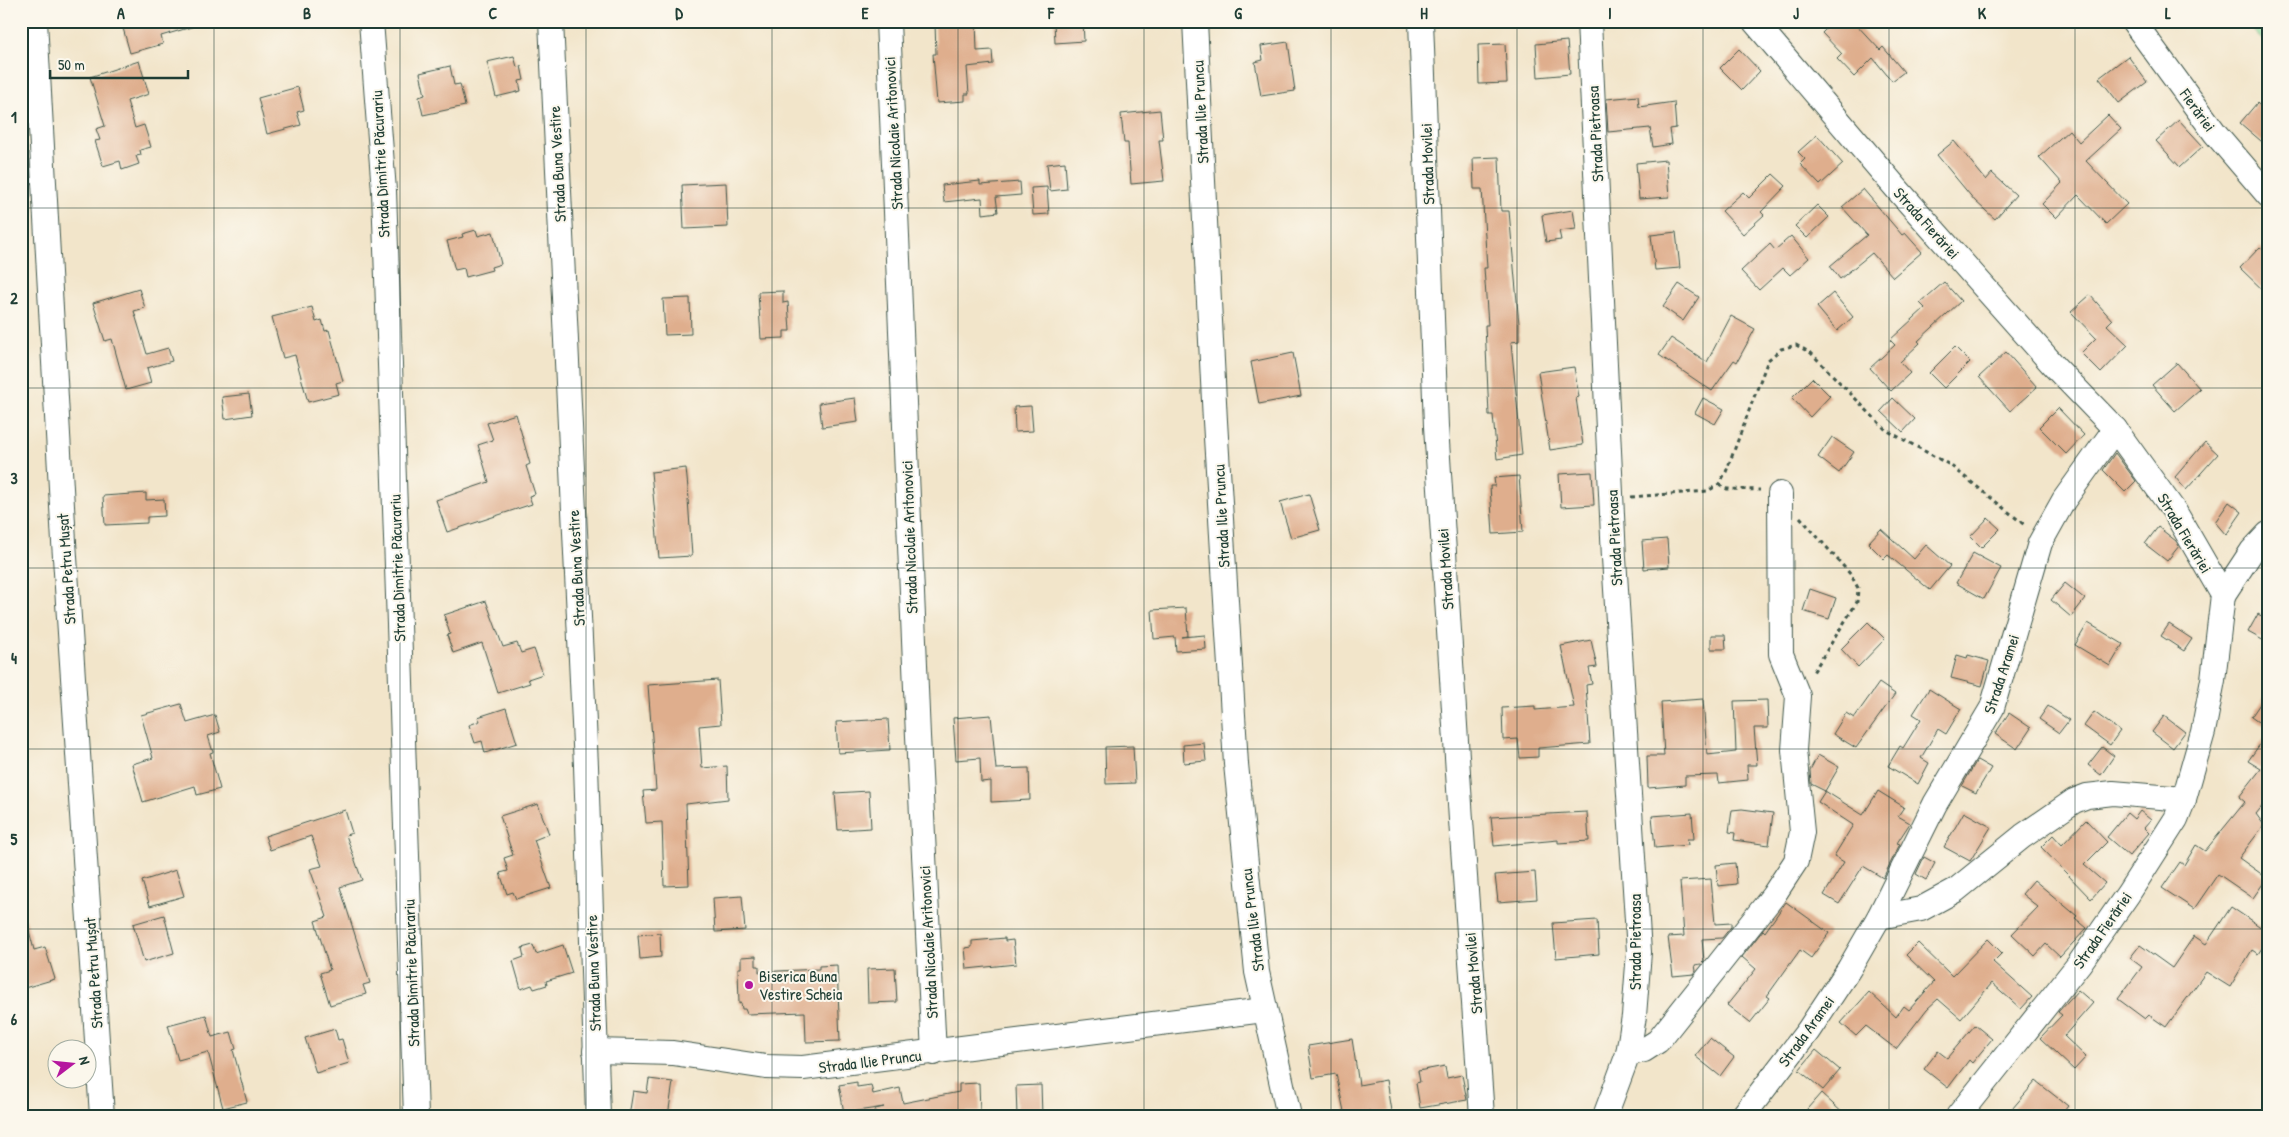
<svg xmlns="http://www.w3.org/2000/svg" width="2289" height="1137" font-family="'Patrick Hand',sans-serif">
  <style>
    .green { fill: #89d998; stroke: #548b66 }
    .building { fill: #dfae8d }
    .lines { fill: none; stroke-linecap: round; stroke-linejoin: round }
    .minor-casing { stroke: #3f564a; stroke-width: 26 }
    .path { stroke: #3f564a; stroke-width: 3; stroke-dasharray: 4 4; stroke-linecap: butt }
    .minor { stroke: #fff; stroke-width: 24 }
    .grid { fill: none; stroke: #1f3d34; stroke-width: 1; stroke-opacity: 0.55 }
    .poi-dot { fill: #b5179e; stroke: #fbf7ec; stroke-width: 2 }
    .labels { text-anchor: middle; stroke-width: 4; stroke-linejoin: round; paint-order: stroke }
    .street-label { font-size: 16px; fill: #1f3d34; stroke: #fbf7ec }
    .poi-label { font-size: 16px; fill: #1f3d34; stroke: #fbf7ec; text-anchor: start }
    .neatline { fill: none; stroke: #1f3d34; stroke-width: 2 }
    .grid-label { font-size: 16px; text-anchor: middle; font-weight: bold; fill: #1f3d34 }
  </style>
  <rect width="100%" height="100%" fill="#fbf7ec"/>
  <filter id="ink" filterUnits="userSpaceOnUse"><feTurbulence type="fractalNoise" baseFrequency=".02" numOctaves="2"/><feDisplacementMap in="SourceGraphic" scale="10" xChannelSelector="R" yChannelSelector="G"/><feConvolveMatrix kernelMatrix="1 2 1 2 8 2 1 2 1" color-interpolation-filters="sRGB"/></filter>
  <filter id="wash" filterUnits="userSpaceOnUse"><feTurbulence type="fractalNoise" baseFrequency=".0096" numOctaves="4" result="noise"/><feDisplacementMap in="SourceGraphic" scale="20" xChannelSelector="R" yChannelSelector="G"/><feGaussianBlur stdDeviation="1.12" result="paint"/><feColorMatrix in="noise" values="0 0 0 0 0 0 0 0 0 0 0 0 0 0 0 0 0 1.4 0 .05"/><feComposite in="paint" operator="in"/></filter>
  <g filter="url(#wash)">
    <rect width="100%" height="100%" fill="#f2e5ca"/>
    <polygon class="green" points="2244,21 2268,21 2268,46"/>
    <g id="blocks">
      <g class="building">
        <polygon points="121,21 198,21 198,25 161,36 163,44 130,53"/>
        <polygon points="941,21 976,21 977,51 992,50 993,64 967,67 969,94 965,94 965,101 937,103 933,54 936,54 935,23"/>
        <polygon points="1054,21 1083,21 1084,41 1055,43"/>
        <polygon points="1834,21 1853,21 1880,50 1883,47 1904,72 1892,81 1873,58 1854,77 1837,59 1842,54 1822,33"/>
        <polygon points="1567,41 1570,74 1538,77 1536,44"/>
        <polygon points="1288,42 1295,91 1261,96 1255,62 1263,60 1261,46"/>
        <polygon points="1505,44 1507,83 1479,84 1478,45"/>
        <polygon points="1739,49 1760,71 1742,90 1720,68"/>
        <polygon points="514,56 517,67 521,66 524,80 519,81 521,91 496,97 487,62"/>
        <polygon points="2128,56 2147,82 2119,103 2099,78"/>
        <polygon points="139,61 149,94 127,101 135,128 144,125 151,147 140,150 141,155 136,156 139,164 122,170 120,161 103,166 95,141 100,140 96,129 105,126 90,77"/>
        <polygon points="450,66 454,85 460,84 465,106 423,115 419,97 425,95 420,73"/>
        <polygon points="298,87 304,110 297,112 301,125 267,134 258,98"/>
        <polygon points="1638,96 1639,107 1674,102 1676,128 1670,129 1672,144 1653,147 1650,128 1608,132 1606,99"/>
        <polygon points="2257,103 2268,113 2268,147 2240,123"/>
        <polygon points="1160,110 1163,140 1159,140 1164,181 1131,184 1128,143 1124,143 1121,114"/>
        <polygon points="2108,115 2121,129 2086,161 2127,204 2106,224 2078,195 2056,218 2042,204 2062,183 2039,157 2069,130 2079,142"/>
        <polygon points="2179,120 2203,146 2180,167 2156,141"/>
        <polygon points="1817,135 1843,164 1820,185 1800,164 1805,159 1798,152"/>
        <polygon points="1954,141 1986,180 1992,173 2016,195 1995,219 1975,201 1937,155"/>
        <polygon points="1499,157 1501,211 1509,211 1519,324 1519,341 1511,342 1522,455 1497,459 1493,415 1489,415 1485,325 1488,325 1484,268 1487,268 1482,189 1474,189 1473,158"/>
        <polygon points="1666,160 1669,197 1639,199 1636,163"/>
        <polygon points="1065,162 1067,189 1050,191 1047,164"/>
        <polygon points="1773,174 1786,186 1761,212 1764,215 1743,234 1722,211 1743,192 1749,198"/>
        <polygon points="980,181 980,185 1020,182 1021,195 996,197 998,212 983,214 982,198 944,202 942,185"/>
        <polygon points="726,183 728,227 684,229 682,185"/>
        <polygon points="1047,187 1049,214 1033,215 1031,188"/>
        <polygon points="1863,189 1902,235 1905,233 1922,252 1893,277 1872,253 1840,279 1830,266 1867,235 1842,207"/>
        <polygon points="1817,205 1829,217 1807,238 1795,226"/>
        <polygon points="1573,210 1576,229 1559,231 1561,240 1546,242 1542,215"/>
        <polygon points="476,230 478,236 493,232 501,264 491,267 492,270 466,277 464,268 455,270 447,241 463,237 462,234"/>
        <polygon points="1676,232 1680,268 1655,270 1651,235"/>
        <polygon points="1791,236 1809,258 1790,275 1783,268 1759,290 1741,271 1770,244 1775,250"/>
        <polygon points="2260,247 2268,254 2268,295 2240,268"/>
        <polygon points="1944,282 1961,301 1918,341 1920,343 1900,362 1910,373 1891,391 1870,368 1895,345 1890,340 1925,308 1920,303"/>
        <polygon points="1679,284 1699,297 1683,321 1663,307"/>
        <polygon points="139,289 145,308 134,311 147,354 168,348 172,361 147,368 151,383 126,390 112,339 105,341 93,303"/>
        <polygon points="783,291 783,303 788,302 790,331 784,331 784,338 761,339 758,292"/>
        <polygon points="1833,293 1853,317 1837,331 1817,307"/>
        <polygon points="2090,295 2112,320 2107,325 2128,345 2101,373 2081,353 2096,338 2071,312"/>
        <polygon points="690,298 691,334 665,335 663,299"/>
        <polygon points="312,307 316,322 322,320 325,331 329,330 343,381 336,383 339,394 308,402 295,355 283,358 272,317"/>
        <polygon points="1731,316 1755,329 1737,362 1734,360 1712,391 1659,355 1671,338 1707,362"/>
        <polygon points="1955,347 1970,362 1944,388 1929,373"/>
        <polygon points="2006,352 2037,387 2010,411 1979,377"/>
        <polygon points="1293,353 1301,396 1259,404 1251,362"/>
        <polygon points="2177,363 2200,389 2175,411 2152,385"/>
        <polygon points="1574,367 1579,397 1576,398 1583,445 1550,450 1538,372"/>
        <polygon points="1812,378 1830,396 1810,417 1792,398"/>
        <polygon points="249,394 252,415 225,419 222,397"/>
        <polygon points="855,398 858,422 822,427 819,403"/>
        <polygon points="1703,398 1724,409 1715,424 1695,413"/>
        <polygon points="1893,398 1915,419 1903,432 1881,411"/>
        <polygon points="1031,406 1033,431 1015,432 1014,407"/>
        <polygon points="2058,408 2084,435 2066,454 2039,427"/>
        <polygon points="516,414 530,464 526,466 535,494 529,496 532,504 447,532 436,500 489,482 478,445 493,440 487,423"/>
        <polygon points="1832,437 1854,452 1839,473 1818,457"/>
        <polygon points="2205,442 2218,454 2186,490 2175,477"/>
        <polygon points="2115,453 2136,481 2125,492 2103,470"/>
        <polygon points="686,468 689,499 688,499 692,556 659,558 651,472"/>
        <polygon points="1592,472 1594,505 1561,507 1559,474"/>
        <polygon points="1519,476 1523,532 1493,534 1490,486 1495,486 1494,478"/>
        <polygon points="146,493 146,500 164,499 165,516 147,517 147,523 105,525 103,496"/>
        <polygon points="1309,494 1320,530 1291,538 1280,502"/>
        <polygon points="2229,502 2242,512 2226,535 2215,522"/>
        <polygon points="1988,518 2000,529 1981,548 1970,537"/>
        <polygon points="2158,527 2176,541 2179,546 2167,561 2145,544"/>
        <polygon points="1881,529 1914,559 1926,545 1950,566 1930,590 1888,555 1884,559 1868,543"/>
        <polygon points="1667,539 1669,567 1644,569 1642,541"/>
        <polygon points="1973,553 2001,568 1984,599 1956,583"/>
        <polygon points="2065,583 2085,599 2071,617 2051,600"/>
        <polygon points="1810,589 1836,598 1829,619 1803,611"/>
        <polygon points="486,601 503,647 517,643 521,653 534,649 543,674 528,679 530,683 498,693 482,643 453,653 447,635 450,634 444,615"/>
        <polygon points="1186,608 1188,636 1182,637 1205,635 1206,649 1176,651 1175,637 1154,639 1152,610"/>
        <polygon points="2258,614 2268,620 2268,643 2248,632"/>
        <polygon points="1868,622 1885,639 1858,667 1841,649"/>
        <polygon points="2088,623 2123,644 2110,666 2075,645"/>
        <polygon points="2169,624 2192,639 2184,651 2161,636"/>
        <polygon points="1711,635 1725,635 1726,649 1711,649"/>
        <polygon points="1591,640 1597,667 1589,668 1592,684 1586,685 1590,744 1538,748 1538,757 1520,758 1518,739 1503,740 1502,708 1535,706 1535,710 1574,707 1561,646"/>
        <polygon points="1957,655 1967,658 1968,655 1989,661 1982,686 1951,678"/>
        <polygon points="718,680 721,724 699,726 702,768 727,766 728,799 686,804 689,885 664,886 662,822 646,823 643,791 656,790 648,685"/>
        <polygon points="1879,683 1895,694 1856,748 1833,734 1846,713 1854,718"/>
        <polygon points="1929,689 1961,709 1946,734 1938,729 1921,758 1929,763 1918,784 1888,766 1900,746 1903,748 1921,719 1913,714"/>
        <polygon points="2268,692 2268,729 2251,717"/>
        <polygon points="1703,699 1707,755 1736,752 1734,701 1767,700 1768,728 1754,728 1757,765 1747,765 1748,780 1719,783 1718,775 1685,776 1685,785 1648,788 1647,756 1664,756 1661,702"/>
        <polygon points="181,704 187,723 215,715 220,732 208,736 213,752 210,753 220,789 197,795 195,786 143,802 132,764 153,758 141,715"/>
        <polygon points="2048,706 2069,720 2059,733 2039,719"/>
        <polygon points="506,708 517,743 485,753 482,741 475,743 469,725 480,721 478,717"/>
        <polygon points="2094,712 2120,731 2110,745 2084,726"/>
        <polygon points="2009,713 2031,728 2017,749 1995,734"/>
        <polygon points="991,715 996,769 1029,768 1030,800 991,802 991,781 981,782 980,758 956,760 953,718"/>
        <polygon points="2164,716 2185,732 2173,748 2152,732"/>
        <polygon points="888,719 890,750 838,753 836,722"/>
        <polygon points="2268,733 2268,799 2256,814 2264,825 2239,858 2267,878 2253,898 2218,874 2194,909 2162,888 2180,862 2184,865 2196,845 2205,851 2245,802 2239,797 2261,769 2248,761"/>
        <polygon points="1204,743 1206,761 1184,763 1183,745"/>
        <polygon points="1133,746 1135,783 1106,784 1105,747"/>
        <polygon points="2102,747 2114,756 2101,775 2088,765"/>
        <polygon points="1818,755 1839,767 1825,791 1863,815 1878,791 1904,807 1898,816 1910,823 1897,843 1900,844 1883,878 1863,866 1839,904 1824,895 1844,862 1834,856 1853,825 1818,802 1825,791 1811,784 1810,770"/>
        <polygon points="1977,760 1991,768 1976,793 1962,786"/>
        <polygon points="869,791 871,828 838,830 835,793"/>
        <polygon points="538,804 549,834 534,840 551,888 516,899 513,892 507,894 500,873 508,871 504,858 513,855 500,816"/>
        <polygon points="1742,809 1773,813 1769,845 1734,840 1735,833 1729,832 1732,810"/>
        <polygon points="345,810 352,833 346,835 362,880 340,887 370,983 363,985 366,994 330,1005 320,973 330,970 315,921 327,917 310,869 322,866 311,836 270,850 265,836"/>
        <polygon points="2140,811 2151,820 2144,828 2149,833 2129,856 2107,837 2127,813 2134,819"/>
        <polygon points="1587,812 1589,841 1558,843 1558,840 1494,846 1491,817"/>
        <polygon points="1964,812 1991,827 1970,861 1944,847"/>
        <polygon points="1692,813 1694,839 1687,839 1688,845 1655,848 1652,816"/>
        <polygon points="2086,820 2107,842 2084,865 2105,883 2091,899 2041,847 2053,835 2062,845"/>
        <polygon points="1924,857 1935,863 1926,880 1916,874"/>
        <polygon points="1735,863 1737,884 1718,886 1716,865"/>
        <polygon points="176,870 184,896 150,906 142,881"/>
        <polygon points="1535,872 1537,899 1498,902 1495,875"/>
        <polygon points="1711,879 1715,924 1731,923 1731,927 1722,938 1702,939 1704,961 1701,964 1695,965 1696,971 1694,974 1673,976 1668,937 1684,936 1680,881"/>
        <polygon points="2034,880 2077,916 2075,918 2087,928 2060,957 2046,944 2035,956 2012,934 2038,907 2022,894"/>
        <polygon points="742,896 745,930 715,932 713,898"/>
        <polygon points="1786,902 1829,933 1811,958 1800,950 1767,996 1770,998 1750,1023 1727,1005 1756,969 1742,957 1763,930 1765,932"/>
        <polygon points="2231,907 2268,932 2268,939 2258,954 2252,950 2230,987 2206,972 2166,1027 2149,1015 2145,1019 2118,999 2142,967 2130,958 2140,945 2172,968 2194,936 2206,944"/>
        <polygon points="164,915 174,953 144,962 133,924"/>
        <polygon points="26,919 34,950 45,947 55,979 21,989 21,920"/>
        <polygon points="1597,920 1599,954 1556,958 1553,923"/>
        <polygon points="660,933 661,957 640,959 638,935"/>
        <polygon points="1005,938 1005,941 1013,940 1016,964 967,969 965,948 972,947 972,941"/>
        <polygon points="1988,939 2002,953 1993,962 2032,997 2021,1009 1992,983 1961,1019 1938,999 1927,1009 1896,1049 1866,1026 1856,1036 1841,1023 1869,992 1896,1017 1904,1006 1909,1010 1934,982 1906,955 1918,943 1952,976"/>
        <polygon points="533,945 536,954 563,945 572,973 546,981 547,985 534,989 532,985 521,989 513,961 524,957 522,948"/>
        <polygon points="756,956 756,966 759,966 759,972 819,969 819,966 837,965 840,1041 806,1042 805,1012 747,1014 745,1009 742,1009 741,1003 739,1004 738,968 741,968 741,957"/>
        <polygon points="895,968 897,1002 868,1003 867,969"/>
        <polygon points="2078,990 2093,1003 2064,1036 2086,1057 2074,1070 2040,1038 2062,1015 2058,1012"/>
        <polygon points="206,1015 212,1037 231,1032 236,1049 233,1050 247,1102 223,1108 208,1052 178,1060 168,1025"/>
        <polygon points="1975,1025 1992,1039 1972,1063 1969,1060 1948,1088 1924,1069 1938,1051 1947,1058"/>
        <polygon points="335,1029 338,1040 342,1039 349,1063 316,1073 305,1038"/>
        <polygon points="1710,1038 1734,1057 1720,1076 1695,1056"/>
        <polygon points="1352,1039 1359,1085 1386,1080 1391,1111 1371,1115 1370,1111 1345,1116 1336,1074 1313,1078 1308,1046"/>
        <polygon points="1816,1050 1840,1070 1823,1090 1799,1070"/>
        <polygon points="1445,1066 1447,1078 1462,1075 1467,1100 1420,1108 1416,1083 1420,1082 1418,1071"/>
        <polygon points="649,1079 673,1082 668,1116 629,1116 633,1091 647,1093"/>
        <polygon points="2036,1081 2068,1106 2060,1116 2006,1116"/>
        <polygon points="857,1082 857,1087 871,1085 873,1094 900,1088 903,1103 959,1092 959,1084 979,1083 980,1112 948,1113 948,1116 876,1116 875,1109 884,1107 844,1113 839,1085"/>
        <polygon points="1041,1085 1042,1116 1017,1116 1016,1086"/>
        <polygon points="1821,1093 1846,1116 1801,1116"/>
      </g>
    </g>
  </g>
  <g filter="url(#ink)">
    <use href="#blocks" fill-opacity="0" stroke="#3f564a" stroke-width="1"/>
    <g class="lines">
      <defs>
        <g id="minor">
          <polyline points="35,21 64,542 102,1116"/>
          <polyline points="371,21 384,191 416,1116"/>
          <polyline points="551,21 586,766 598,1116"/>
          <polyline points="888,21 918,736 934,1053"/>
          <polyline points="1195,21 1215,421 1236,764 1257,972 1289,1116"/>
          <polyline points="1421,21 1436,426 1461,820 1482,1116"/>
          <polyline points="1589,21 1614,558 1639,952 1634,1016 1628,1054 1605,1116"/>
          <polyline points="1754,21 1897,189 2055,367 2115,429 2175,512 2223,595 2213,680 2203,732 2184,799 2176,819 2128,894 2079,964 1958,1116"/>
          <polyline points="2133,21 2215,133 2268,195"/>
          <polyline points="2223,595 2252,551 2268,534"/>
          <polyline points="1879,917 1921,909 1956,890 2023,836 2074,801 2087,796 2113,793 2184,799"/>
          <polyline points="595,1051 673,1053 766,1067 803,1068 1264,1010"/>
          <polyline points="1628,1054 1644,1050 1658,1041 1773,896 1796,861 1802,832 1794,750 1798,696 1781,654 1780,494"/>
          <polyline points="1743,1116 1808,1031 1849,969 1879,917 1935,804 1992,708 2040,543 2064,500 2115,429"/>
        </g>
      </defs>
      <use href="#minor" class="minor-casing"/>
      <g class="path">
        <polyline points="1719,484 1727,489 1760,490"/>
        <polyline points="1631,497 1708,491 1719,484 1726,472 1768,360 1781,349 1796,345 1811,353 1886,430 1950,465 2026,526"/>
        <polyline points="1800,517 1851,575 1858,588 1857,602 1812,674"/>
      </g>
      <use href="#minor" class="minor"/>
    </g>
  </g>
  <path class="grid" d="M214,21V1116M400,21V1116M586,21V1116M772,21V1116M958,21V1116M1144,21V1116M1331,21V1116M1517,21V1116M1703,21V1116M1889,21V1116M2075,21V1116M21,208H2268M21,388H2268M21,568H2268M21,749H2268M21,929H2268"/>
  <circle class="poi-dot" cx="749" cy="985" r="5"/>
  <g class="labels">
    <g class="street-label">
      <text transform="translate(2198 110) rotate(54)" y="6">Fierăriei</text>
      <text transform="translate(1200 112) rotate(-93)" y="6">Strada Ilie Pruncu</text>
      <text transform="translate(893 133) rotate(-93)" y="6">Strada Nicolaie Aritonovici</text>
      <text transform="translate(1595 134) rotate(-93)" y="6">Strada Pietroasa</text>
      <text transform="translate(380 164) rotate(-93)" y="6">Strada Dimitrie Păcurariu</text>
      <text transform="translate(557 164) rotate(-93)" y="6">Strada Buna Vestire</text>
      <text transform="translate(1427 164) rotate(-92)" y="6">Strada Movilei</text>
      <text transform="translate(1927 223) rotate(48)" y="6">Strada Fierăriei</text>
      <text transform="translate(1221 516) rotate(-93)" y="6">Strada Ilie Pruncu</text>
      <text transform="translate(2185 533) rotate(59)" y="6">Strada Fierăriei</text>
      <text transform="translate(909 537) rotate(-92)" y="6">Strada Nicolaie Aritonovici</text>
      <text transform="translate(1614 538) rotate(-93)" y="6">Strada Pietroasa</text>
      <text transform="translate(397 568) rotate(-92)" y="6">Strada Dimitrie Păcurariu</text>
      <text transform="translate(576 568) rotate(-93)" y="6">Strada Buna Vestire</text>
      <text transform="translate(66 569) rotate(-94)" y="6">Strada Petru Mușat</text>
      <text transform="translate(1445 569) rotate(-94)" y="6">Strada Movilei</text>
      <text transform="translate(2001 674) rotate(-72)" y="6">Strada Aramei</text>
      <text transform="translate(1252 920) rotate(-97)" y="6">Strada Ilie Pruncu</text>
      <text transform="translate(2102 930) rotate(-55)" y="6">Strada Fierăriei</text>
      <text transform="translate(928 942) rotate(-93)" y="6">Strada Nicolaie Aritonovici</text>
      <text transform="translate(1635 942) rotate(-90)" y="6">Strada Pietroasa</text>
      <text transform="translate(93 973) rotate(-94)" y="6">Strada Petru Mușat</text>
      <text transform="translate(411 973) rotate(-92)" y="6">Strada Dimitrie Păcurariu</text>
      <text transform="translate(593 973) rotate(-92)" y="6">Strada Buna Vestire</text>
      <text transform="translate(1473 973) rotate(-95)" y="6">Strada Movilei</text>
      <text transform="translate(1806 1031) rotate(-54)" y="6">Strada Aramei</text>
      <text transform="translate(870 1061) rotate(-7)" y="6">Strada Ilie Pruncu</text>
    </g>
    <g class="poi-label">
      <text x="759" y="982">Biserica Buna<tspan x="759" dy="18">Vestire Scheia</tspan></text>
    </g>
  </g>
  <rect width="2289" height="1137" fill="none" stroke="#fbf7ec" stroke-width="55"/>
  <g transform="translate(72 1064) rotate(74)"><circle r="24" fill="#fbf7ec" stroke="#a3ada2"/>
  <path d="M0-4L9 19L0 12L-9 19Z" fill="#b5179e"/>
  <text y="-8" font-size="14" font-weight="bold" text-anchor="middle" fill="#1f3d34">N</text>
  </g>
  <path d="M50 70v8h138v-8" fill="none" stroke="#1f3d34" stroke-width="2.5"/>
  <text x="58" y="70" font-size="15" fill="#1f3d34" stroke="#fbf7ec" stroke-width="4" paint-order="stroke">50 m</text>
  <rect x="28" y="28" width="2234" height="1082" class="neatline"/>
  <g class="grid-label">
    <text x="121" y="19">A</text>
    <text x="307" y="19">B</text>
    <text x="493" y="19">C</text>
    <text x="679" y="19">D</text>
    <text x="865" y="19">E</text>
    <text x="1051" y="19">F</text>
    <text x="1238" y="19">G</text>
    <text x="1424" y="19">H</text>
    <text x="1610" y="19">I</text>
    <text x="1796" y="19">J</text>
    <text x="1982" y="19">K</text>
    <text x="2168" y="19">L</text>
    <text x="14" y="123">1</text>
    <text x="14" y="304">2</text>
    <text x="14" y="484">3</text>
    <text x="14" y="664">4</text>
    <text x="14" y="845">5</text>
    <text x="14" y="1025">6</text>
  </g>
</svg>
